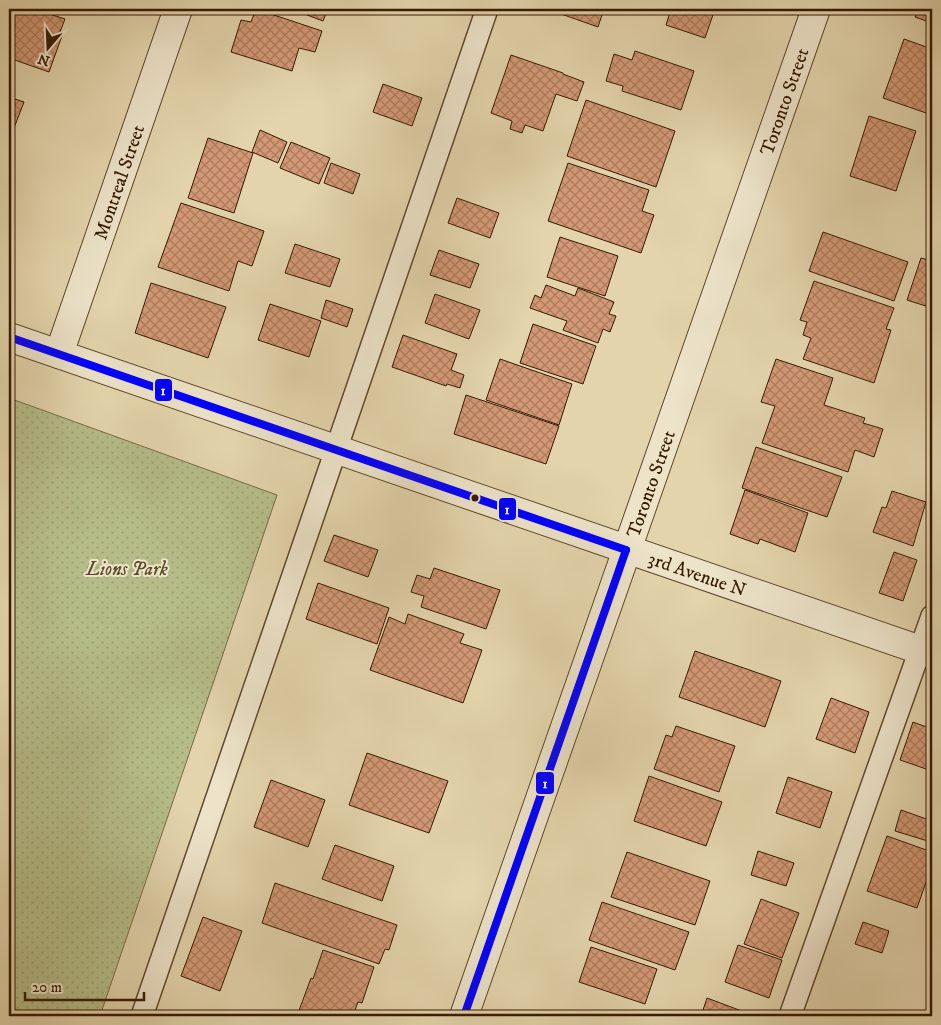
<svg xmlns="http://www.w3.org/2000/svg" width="941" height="1025" font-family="'IM FELL DW Pica',serif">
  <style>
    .park { fill: url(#park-dots); stroke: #766c44 }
    .building { fill: url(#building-cross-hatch); stroke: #361b00 }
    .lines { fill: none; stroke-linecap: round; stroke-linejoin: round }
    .lane-casing { stroke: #61492b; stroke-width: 24 }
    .street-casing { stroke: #61492b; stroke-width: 30 }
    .lane { stroke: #ede3c9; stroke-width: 21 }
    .street { stroke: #ede3c9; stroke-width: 28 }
    .bus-1-casing { stroke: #ede3c9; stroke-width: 11 }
    .bus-1 { stroke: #00f; stroke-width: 8 }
    .bus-dot { fill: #361b00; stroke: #ede3c9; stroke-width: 2 }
    .labels { text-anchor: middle; stroke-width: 4; stroke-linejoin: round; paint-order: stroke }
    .street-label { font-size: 19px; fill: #361b00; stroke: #ede3c9 }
    .park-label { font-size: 19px; font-style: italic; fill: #5c4b29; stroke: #ede3c9 }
    .line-badge { stroke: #ede3c9; stroke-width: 2 }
    .badge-label { font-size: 14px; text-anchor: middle; font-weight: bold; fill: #fff }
  </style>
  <defs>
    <pattern id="park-dots" width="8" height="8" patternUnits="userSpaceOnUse" patternTransform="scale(1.25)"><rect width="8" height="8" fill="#b5bc88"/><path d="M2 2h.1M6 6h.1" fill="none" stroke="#9ca174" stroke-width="1.8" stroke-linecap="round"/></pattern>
    <pattern id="building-cross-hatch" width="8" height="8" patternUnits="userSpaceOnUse" patternTransform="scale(1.25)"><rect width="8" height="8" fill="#d39875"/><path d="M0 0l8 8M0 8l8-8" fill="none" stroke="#ac7b5e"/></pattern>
  </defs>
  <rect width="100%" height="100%" fill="#e3d4ac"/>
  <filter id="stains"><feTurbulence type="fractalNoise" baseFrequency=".004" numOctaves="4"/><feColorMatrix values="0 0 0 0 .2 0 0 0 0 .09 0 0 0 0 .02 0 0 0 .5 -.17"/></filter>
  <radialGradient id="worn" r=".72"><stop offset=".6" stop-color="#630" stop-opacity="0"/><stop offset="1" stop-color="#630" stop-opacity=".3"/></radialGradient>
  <polygon class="park" points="9,398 277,495 100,1016 9,1016"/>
  <g class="building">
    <polygon points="9,9 34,9 65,19 60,32 63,33 49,72 9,58"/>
    <polygon points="256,9 322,31 315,52 299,48 292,71 231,52 241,20 251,22"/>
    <polygon points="291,9 328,9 323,21"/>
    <polygon points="547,9 604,9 598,27"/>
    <polygon points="671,9 715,9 705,38 666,25"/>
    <polygon points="918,9 932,9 932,23 915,17"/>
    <polygon points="904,39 932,49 932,104 929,114 883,98"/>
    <polygon points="635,51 694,71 681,110 622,91 623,86 606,81 614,54 632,60"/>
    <polygon points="511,55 563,73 563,74 584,82 577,101 556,94 543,131 525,125 522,133 510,129 512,121 491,113"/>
    <polygon points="383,84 422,98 412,126 373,112"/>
    <polygon points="9,97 24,102 9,141"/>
    <polygon points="586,100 675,131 656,187 567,156"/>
    <polygon points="869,116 916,131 896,191 850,176"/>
    <polygon points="260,130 287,142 278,163 252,152"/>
    <polygon points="208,138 253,153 234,213 188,198"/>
    <polygon points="291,142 330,158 319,184 280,168"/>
    <polygon points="331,163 360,174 353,194 324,183"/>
    <polygon points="568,163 649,190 642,211 654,215 641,253 548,221"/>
    <polygon points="457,198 499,213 490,238 448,223"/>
    <polygon points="181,203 264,231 252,266 238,261 229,291 158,267"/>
    <polygon points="823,232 908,262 894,301 809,271"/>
    <polygon points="560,237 618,256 605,296 547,277"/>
    <polygon points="295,244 340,259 330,287 285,273"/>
    <polygon points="439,250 479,264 470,288 430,275"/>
    <polygon points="921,258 932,261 932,308 907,300"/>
    <polygon points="814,281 894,308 886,329 891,330 874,383 803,359 811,338 803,335 807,322 800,320"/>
    <polygon points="151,283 226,307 208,358 135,333"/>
    <polygon points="546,285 575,296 578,288 614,302 609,314 616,316 610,332 603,329 598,343 563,330 567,321 530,308 535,295 541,298"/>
    <polygon points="435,294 480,310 469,339 425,323"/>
    <polygon points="326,300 353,309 347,327 321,318"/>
    <polygon points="270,304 321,321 309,357 258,340"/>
    <polygon points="533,324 596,346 583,384 520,363"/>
    <polygon points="403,335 457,354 451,370 464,375 460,388 447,384 446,386 392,367"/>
    <polygon points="500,359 572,384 559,425 486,400"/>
    <polygon points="776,359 833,378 824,405 865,418 863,423 883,429 874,457 855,450 848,472 762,443 775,406 761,402"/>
    <polygon points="466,395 559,426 546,464 454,434"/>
    <polygon points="756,447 842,477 827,517 742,488"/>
    <polygon points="745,490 808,513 795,552 760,539 758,544 730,534"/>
    <polygon points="892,491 926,502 913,546 873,532 882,507 886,508"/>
    <polygon points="334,535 378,550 368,577 324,561"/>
    <polygon points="894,552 917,560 903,601 879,593"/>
    <polygon points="434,568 500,590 486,629 421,607 424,596 411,592 417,575 430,579"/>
    <polygon points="318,583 389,608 377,644 306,619"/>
    <polygon points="408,614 464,634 460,643 482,650 463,703 370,670 389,617 405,624"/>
    <polygon points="695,651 781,681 765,727 679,697"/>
    <polygon points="831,698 869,712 855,753 816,739"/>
    <polygon points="913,722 932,729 932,771 900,760"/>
    <polygon points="676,726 735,746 719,792 654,769 666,735 672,737"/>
    <polygon points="367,753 448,781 429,833 349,805"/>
    <polygon points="649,776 722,802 706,846 634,821"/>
    <polygon points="788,777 832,792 820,828 776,813"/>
    <polygon points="271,780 325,800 308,847 254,827"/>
    <polygon points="901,810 932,821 931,842 895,831"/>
    <polygon points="887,836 932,852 932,865 917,908 867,891"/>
    <polygon points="335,845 394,866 382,901 322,879"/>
    <polygon points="758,851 794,863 786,886 751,875"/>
    <polygon points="627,852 710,881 695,925 611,897"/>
    <polygon points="275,883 397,925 389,950 385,949 379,964 262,923"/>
    <polygon points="761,899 799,913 782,958 744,944"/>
    <polygon points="602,902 689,932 675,970 589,940"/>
    <polygon points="203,917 242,931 220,991 181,976"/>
    <polygon points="863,922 889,931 882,953 855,944"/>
    <polygon points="738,945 782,960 769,998 725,982"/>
    <polygon points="591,947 657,969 645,1004 579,982"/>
    <polygon points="323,950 374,967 362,1003 358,1002 353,1016 297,1016 311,978 313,979"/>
    <polygon points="707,998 755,1016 701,1016"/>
    <polygon points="824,1011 840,1016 822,1016"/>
  </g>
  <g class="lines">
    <defs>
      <g id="lane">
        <polyline points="142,1016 487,9"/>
        <polyline points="790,1016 932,616"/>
      </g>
      <g id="street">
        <path id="s1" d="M9,337L932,654"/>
        <path id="s2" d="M59,354L178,9"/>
        <path id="s3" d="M464,1016L816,9"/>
      </g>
    </defs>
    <use href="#lane" class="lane-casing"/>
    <use href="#street" class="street-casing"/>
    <use href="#lane" class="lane"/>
    <use href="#street" class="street"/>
    <defs>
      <g id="bus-1">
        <polyline points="9,337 626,550"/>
        <polyline points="464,1016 626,550"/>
      </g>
    </defs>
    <use href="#bus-1" class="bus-1-casing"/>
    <use href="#bus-1" class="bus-1"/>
  </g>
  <circle class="bus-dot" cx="475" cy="498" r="4.5"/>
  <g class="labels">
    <g class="street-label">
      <text dy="7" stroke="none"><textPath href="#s3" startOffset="969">Toronto Street</textPath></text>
      <text dy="7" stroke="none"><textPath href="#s2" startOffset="182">Montreal Street</textPath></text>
      <text dy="7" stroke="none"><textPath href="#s3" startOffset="564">Toronto Street</textPath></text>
      <text dy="7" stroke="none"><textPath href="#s1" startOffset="728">3rd Avenue N</textPath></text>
    </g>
    <g class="park-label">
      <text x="127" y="575">Lions Park</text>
    </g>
  </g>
  <g class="line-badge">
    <rect x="154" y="378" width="19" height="24" rx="5" fill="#00f"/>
    <rect x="498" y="497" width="19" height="24" rx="5" fill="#00f"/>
    <rect x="535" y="771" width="20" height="24" rx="5" fill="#00f"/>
  </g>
  <g class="badge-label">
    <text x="163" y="395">1</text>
    <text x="507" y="514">1</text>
    <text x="545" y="788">1</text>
  </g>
  <rect width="941" height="1025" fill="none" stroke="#e3d4ac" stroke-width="30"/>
  <rect x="10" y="10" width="921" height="1005" fill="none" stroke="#361b00" stroke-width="2.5"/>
  <rect x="15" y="15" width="911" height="995" fill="none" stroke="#361b00"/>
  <g transform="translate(48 48) rotate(199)" stroke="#ede3c9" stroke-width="4" paint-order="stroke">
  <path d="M0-4L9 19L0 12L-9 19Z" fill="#361b00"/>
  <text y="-8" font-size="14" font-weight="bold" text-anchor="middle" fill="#361b00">N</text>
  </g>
  <path d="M25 992v8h119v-8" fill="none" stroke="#361b00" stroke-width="2.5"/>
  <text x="32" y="992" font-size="15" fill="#361b00" stroke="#ede3c9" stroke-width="4" paint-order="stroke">20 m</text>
  <rect width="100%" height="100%" filter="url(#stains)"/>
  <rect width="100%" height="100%" fill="url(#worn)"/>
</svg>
